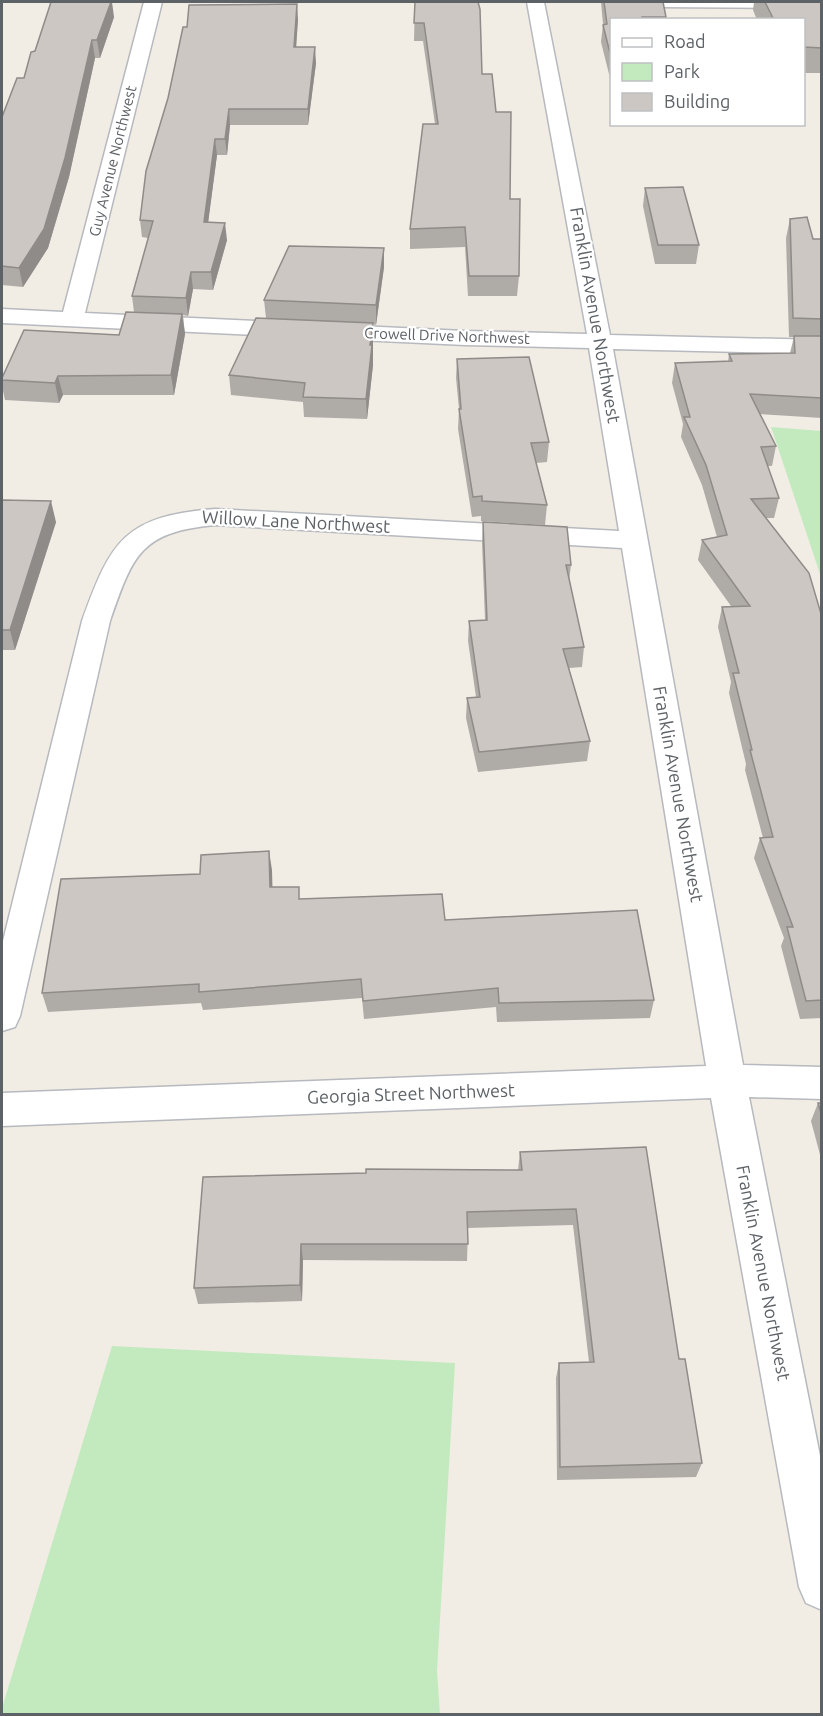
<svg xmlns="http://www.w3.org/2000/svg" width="823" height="1716" font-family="Ubuntu,sans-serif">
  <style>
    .green { fill: #c3eabf }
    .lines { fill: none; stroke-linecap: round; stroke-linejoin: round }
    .minor-casing { stroke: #b6b9bd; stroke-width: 3 }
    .tertiary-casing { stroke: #b6b9bd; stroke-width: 3 }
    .minor { fill: #fff; fill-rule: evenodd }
    .tertiary { fill: #fff; fill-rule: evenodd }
    .wall { fill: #afaba7 }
    .shaded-wall { fill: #8f8b88 }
    .building { fill: #ccc7c2; stroke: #8f8b88; stroke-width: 1.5 }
    .labels { text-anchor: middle; stroke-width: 4.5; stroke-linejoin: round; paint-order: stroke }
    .far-street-label { font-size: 15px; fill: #5d6267; stroke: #fff }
    .street-label { font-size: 18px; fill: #5d6267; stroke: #fff }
  </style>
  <rect width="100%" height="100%" fill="#f1ede5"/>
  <g class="green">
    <polygon points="771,427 821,431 821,577"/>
    <polygon points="112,1346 455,1363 437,1671 440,1714 2,1714 2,1708"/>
  </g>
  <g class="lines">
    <defs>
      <path id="minor" d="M144,2H162L85,313L465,331L587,334L527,2H544L610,335L822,340V354L613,349L743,1065L822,1067V1099L749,1097L822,1466V1610L806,1603L799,1587L711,1098L2,1126V1093L706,1066L622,548L215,525C140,532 133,555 110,621L20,1016L15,1027L2,1031V945L82,621C111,540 125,516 215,509L619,531L589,348L465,345L2,323V309L63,312Z"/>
      <polygon id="tertiary" points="649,2 822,2 822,8 658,7 652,6"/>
    </defs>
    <use href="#minor" class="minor-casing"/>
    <use href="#tertiary" class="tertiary-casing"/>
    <use href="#minor" class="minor"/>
    <use href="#tertiary" class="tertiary"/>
  </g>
  <g class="wall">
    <polygon points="415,2 482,74 496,112 510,199 519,276 517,296 468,296 465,247 410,249 410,229 435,124 423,41 414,41"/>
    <polygon points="601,2 663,2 666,17 665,20 612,20 612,86 601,42 603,24"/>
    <polygon points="754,2 822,2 822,73 804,73 804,20 757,20 753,10"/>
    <polygon points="114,17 100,58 95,58 69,177 48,248 23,287 2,285 2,117 24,78 35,51"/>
    <polygon points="298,19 296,47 316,63 308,125 230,125 227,155 217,155 208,222 227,240 213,290 193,289 188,316 183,315 185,334 174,395 63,395 59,403 5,400 2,386 2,378 119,335 134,312 132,296 148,238 142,237 140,220"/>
    <polygon points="645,188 699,245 696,264 655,264 643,206"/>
    <polygon points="790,219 813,239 822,239 822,418 760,414 776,446 772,466 767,466 779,498 774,518 766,518 822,617 822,1018 800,1019 781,946 784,938 754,858 760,838 763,838 745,770 746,764 729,693 731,682 718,627 722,607 731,606 698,560 702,540 717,537 702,485 681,437 683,424 672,383 675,363 728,362 729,354 790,353 794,337 789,337 786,238"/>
    <polygon points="384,248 384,267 376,325 373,324 373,365 367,419 304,417 303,402 231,395 229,375 266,318 264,300"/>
    <polygon points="457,359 549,442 547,462 536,463 547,505 545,525 481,521 481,516 472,517 458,429 459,409 456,378"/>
    <polygon points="2,501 56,522 15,650 2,650"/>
    <polygon points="483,522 571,565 569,581 584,647 582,667 569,668 590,741 587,761 478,772 466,718 467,698 476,697 468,641 469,621 485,620 482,542"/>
    <polygon points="272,870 272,887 300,899 445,920 654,1000 650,1018 497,1022 496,1007 364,1019 362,998 203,1010 201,1003 48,1012 42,993"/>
    <polygon points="818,1103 822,1103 822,1162 811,1121"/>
    <polygon points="646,1147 679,1359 702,1463 696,1477 557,1480 556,1378 559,1363 589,1362 573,1225 468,1228 467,1261 303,1260 302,1301 198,1304 194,1288 203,1177 518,1170 520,1152"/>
  </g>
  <g class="shaded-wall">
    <polygon points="111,2 112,2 114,17 100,58 97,40"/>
    <polygon points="297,4 298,19 295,63 294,47"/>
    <polygon points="92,40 95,58 69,177 48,248 23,287 19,268"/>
    <polygon points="315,47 316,63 308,125 308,109"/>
    <polygon points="229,109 230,125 227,155 225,139"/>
    <polygon points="215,139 217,155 206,239 204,222"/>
    <polygon points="225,223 227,240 213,290 211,272"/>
    <polygon points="384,248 384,267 376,325 376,305"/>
    <polygon points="191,272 193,289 188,316 186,298"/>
    <polygon points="182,314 185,334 174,395 171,375"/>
    <polygon points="373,323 373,365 367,419 366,399 370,345"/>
    <polygon points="58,376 63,395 59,403 55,383"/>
    <polygon points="51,501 56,522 15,650 10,630"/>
    <polygon points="269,851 272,870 273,907 270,887"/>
    <polygon points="301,1244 303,1260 302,1301 300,1285"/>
  </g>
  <g class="building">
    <polygon points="51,2 111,2 97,40 92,40 65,158 44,229 19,268 2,266 2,117 17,78 24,78 31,52 35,51"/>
    <polygon points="415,2 478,2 480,9 482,74 492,74 496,112 511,112 510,199 520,199 519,276 469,276 465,227 410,229 423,124 438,124 424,23 414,23"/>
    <polygon points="604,2 663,2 666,17 642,17 642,20 612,20 612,61 603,25 607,24"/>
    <polygon points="765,2 822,2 822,48 804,47 804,20 774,20"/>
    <polygon points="297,4 294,47 315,47 308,109 229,109 225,139 215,139 204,222 225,223 211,272 191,272 186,298 132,296 153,221 140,220 146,171 168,98 183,27 187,27 189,5"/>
    <polygon points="683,187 699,245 658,245 645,188"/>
    <polygon points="807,217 813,239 822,239 822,319 793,318 790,219"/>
    <polygon points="289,246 384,248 376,305 264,300"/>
    <polygon points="126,312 182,314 171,375 58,376 55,383 2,380 2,378 24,330 119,335"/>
    <polygon points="256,318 373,323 370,345 372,345 366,399 303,397 305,383 229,375"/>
    <polygon points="794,336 822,336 822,398 750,394 776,446 761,447 779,498 751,499 809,573 822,617 822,1000 806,1001 787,927 793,927 760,838 773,837 750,750 752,750 733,673 739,673 722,607 750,606 702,540 727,535 706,465 684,417 690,417 675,363 732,361 729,354 795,353"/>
    <polygon points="529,357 549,442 531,443 547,505 482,501 482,496 473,497 459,409 461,409 457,359"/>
    <polygon points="2,500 51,501 10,630 2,630"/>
    <polygon points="483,522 567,527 571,565 566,565 584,647 563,649 590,741 479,752 467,698 480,697 469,621 487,620"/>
    <polygon points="269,851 270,887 299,887 299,899 442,894 445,920 637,910 654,1000 499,1003 498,988 363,1001 361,979 199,992 199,984 42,993 61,879 200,874 201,855"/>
    <polygon points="818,1103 822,1103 822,1116"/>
    <polygon points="646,1147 679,1359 685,1359 702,1463 560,1467 559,1363 594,1362 576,1209 467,1212 468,1244 301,1244 300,1285 194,1288 203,1177 366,1173 366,1169 522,1170 520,1152"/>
  </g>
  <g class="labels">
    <g class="far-street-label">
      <text transform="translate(113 161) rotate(-76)" y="5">Guy Avenue Northwest</text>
      <text transform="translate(447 336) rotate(2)" y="5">Crowell Drive Northwest</text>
    </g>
    <g class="street-label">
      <text transform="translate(595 315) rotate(80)" y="6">Franklin Avenue Northwest</text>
      <text transform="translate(296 522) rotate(3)" y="6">Willow Lane Northwest</text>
      <text transform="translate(678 794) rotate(80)" y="6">Franklin Avenue Northwest</text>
      <text transform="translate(411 1094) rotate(-2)" y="6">Georgia Street Northwest</text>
      <text transform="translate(763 1273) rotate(79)" y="6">Franklin Avenue Northwest</text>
    </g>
  </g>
  <rect width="823" height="1716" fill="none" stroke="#5d6267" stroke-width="6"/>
  <rect x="610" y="18" width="195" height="108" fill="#ffffff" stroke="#bec0c2" stroke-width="1.5"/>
  <rect x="622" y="38" width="30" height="9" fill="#ffffff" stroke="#bec0c2" stroke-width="1.5"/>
  <text x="664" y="48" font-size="18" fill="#5d6267">Road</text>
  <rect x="622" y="63" width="30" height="18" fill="#c3eabf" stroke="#bec0c2" stroke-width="1.5"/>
  <text x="664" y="78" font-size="18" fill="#5d6267">Park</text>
  <rect x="622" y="93" width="30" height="18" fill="#ccc7c2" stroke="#bec0c2" stroke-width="1.5"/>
  <text x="664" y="108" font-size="18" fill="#5d6267">Building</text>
</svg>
